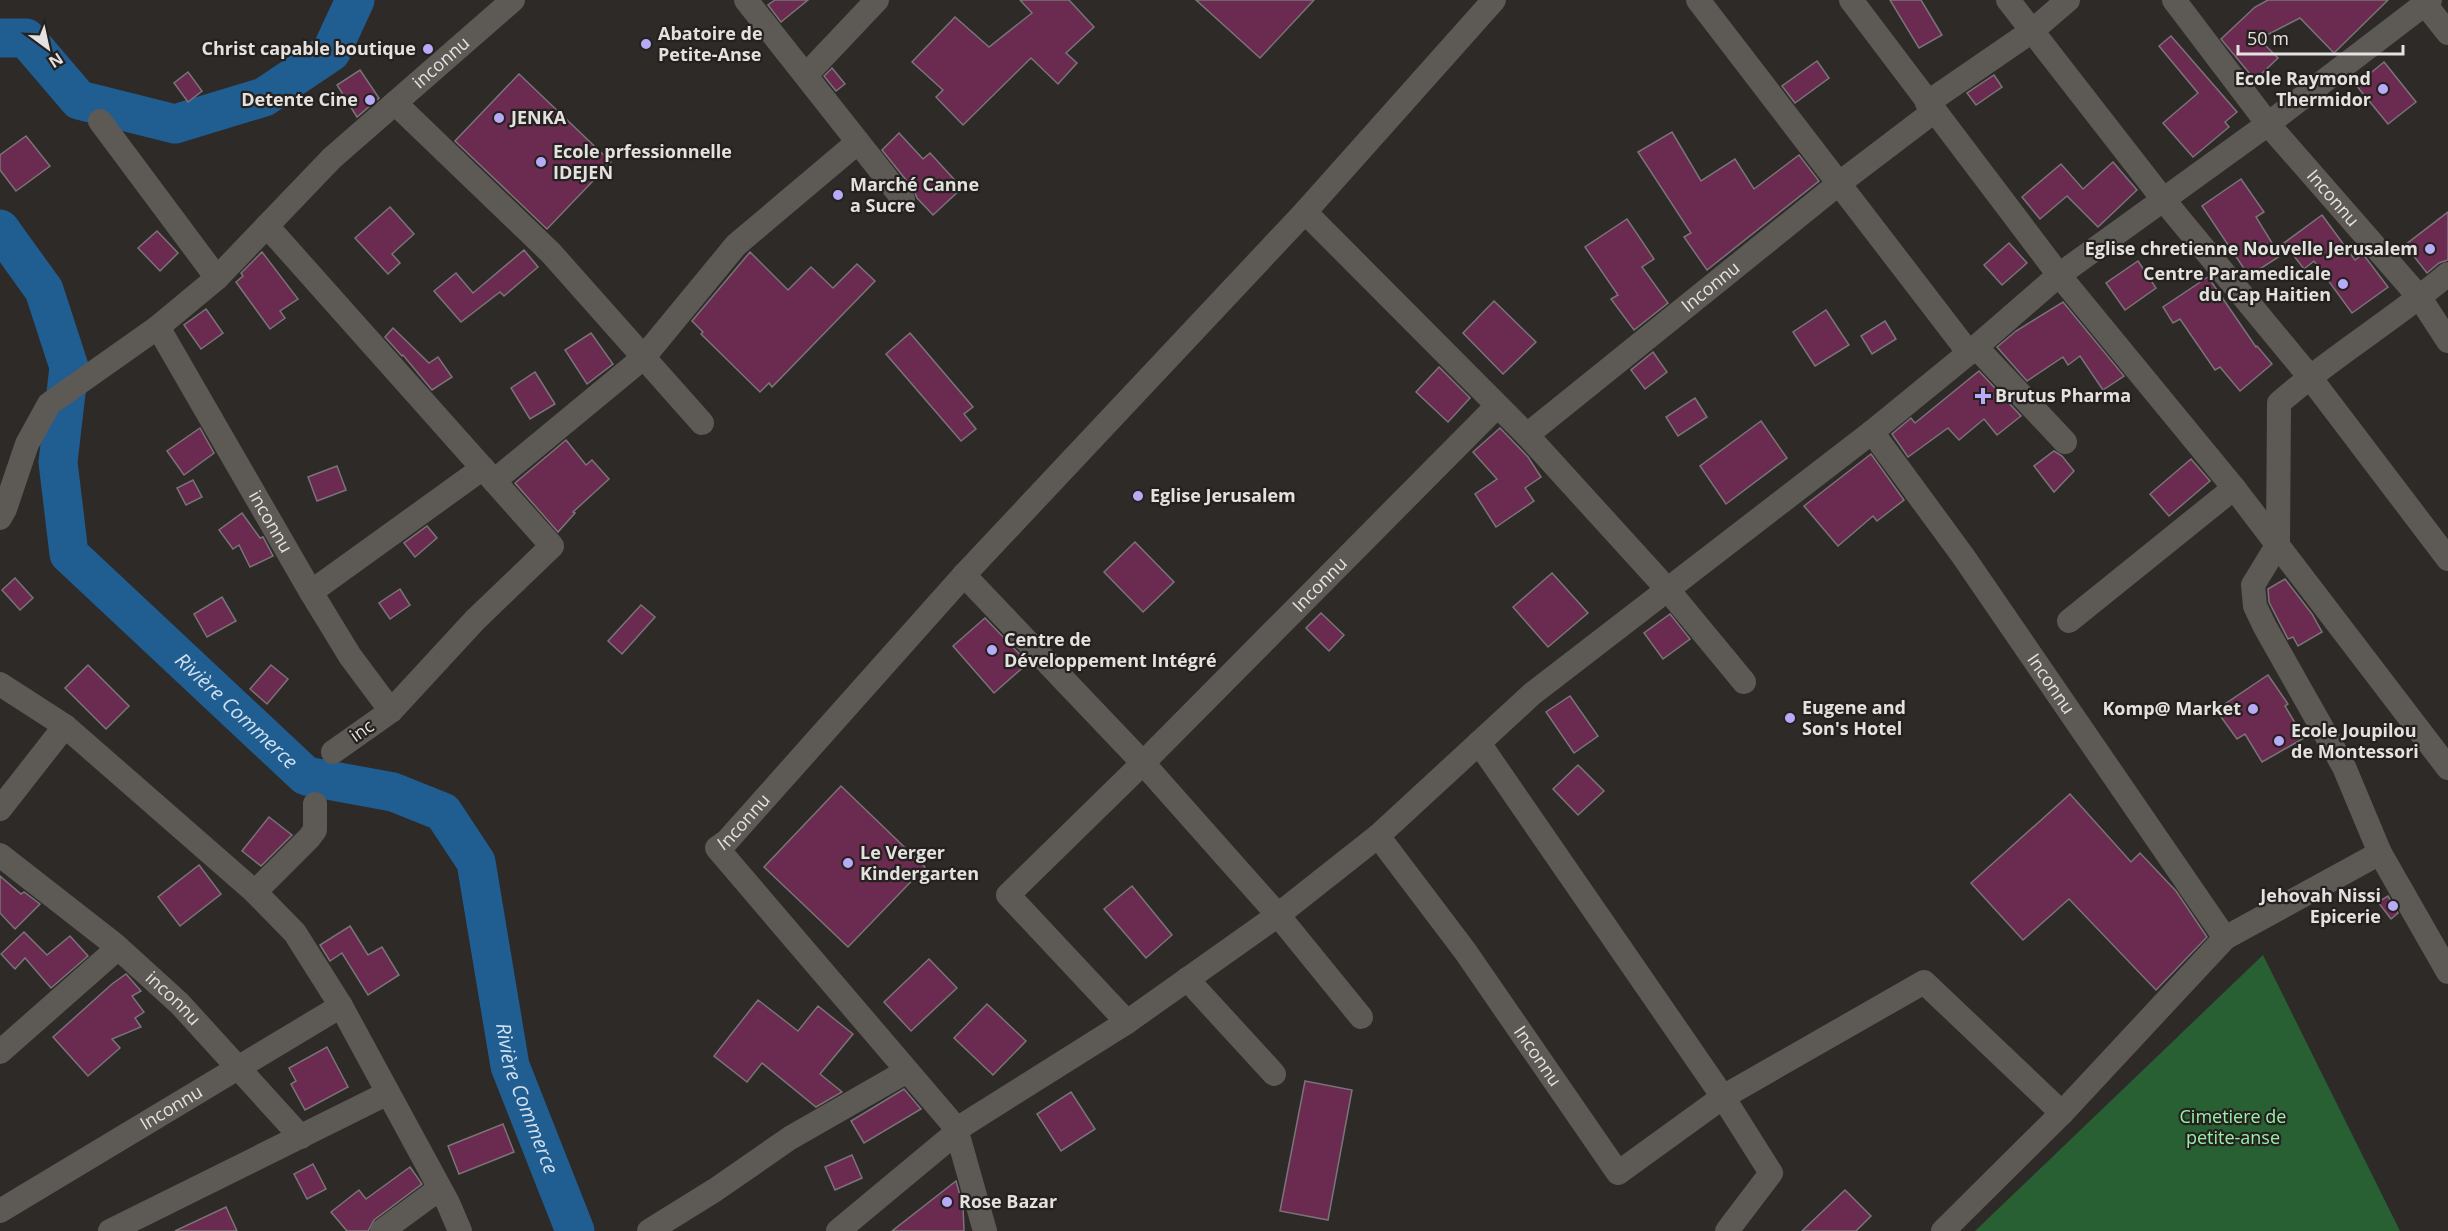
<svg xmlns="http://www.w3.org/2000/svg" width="2448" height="1231" font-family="'Open Sans',sans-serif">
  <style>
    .green { fill: #286034 }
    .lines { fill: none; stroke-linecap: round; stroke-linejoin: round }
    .river { stroke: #205d91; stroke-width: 39 }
    .building { fill: #6b2a4f; stroke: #797477; stroke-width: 1.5 }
    .minor { stroke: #5d5a56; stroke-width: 24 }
    .poi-dot { fill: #b7abf8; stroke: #24211e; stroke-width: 2 }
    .labels { text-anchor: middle; stroke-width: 4.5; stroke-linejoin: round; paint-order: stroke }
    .poi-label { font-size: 18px; font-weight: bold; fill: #e4e2e0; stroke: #24211e; text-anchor: start }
    .street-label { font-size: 18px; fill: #e4e2e0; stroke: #24211e }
    .park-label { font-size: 18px; fill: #97f1a7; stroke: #24211e }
    .water-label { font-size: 20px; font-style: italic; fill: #d0e0ef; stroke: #24211e }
  </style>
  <rect width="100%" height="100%" fill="#2d2a27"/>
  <polygon class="green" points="2263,955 2400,1231 1975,1231"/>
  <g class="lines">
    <g class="river">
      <polyline points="0,38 26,38 79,100 175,124 264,97 331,52 355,0"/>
      <path id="s1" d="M0,229L44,290L69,367L58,462L69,554L306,776L393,792L443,812L476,862L510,1066L575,1231"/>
    </g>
  </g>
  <g class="building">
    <polygon points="775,0 808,0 781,22 768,5"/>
    <polygon points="1020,0 1069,0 1094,27 1066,53 1077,63 1058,84 1031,58 963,125 936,97 943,90 912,62 955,17 989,47 1032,13"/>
    <polygon points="1196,0 1314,0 1260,58"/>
    <polygon points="1890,0 1921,0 1942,35 1919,48"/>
    <polygon points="2268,0 2388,0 2334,53 2300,18 2259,39 2278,58 2255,80 2221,39 2255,7"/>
    <polygon points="2171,36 2237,112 2225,122 2229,127 2193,157 2163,123 2198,93 2159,46"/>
    <polygon points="1817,61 1829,78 1795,103 1782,86"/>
    <polygon points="2384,62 2416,102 2388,124 2356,85"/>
    <polygon points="832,68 845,84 836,91 824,76"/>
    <polygon points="360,70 379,98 357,117 337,85"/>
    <polygon points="188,72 202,91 188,102 174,83"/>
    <polygon points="519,74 611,162 547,229 455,141"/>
    <polygon points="1994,75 2002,87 1976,105 1967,93"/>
    <polygon points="1672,132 1701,181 1735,159 1754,189 1799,155 1819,181 1707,270 1684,237 1691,233 1638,152"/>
    <polygon points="899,133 923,159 930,153 962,188 933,215 917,198 914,190 882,150"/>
    <polygon points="26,136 50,166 16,191 0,170 0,155"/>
    <polygon points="2113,162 2137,190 2098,227 2067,196 2040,219 2022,197 2061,164 2083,189"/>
    <polygon points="2241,179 2264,212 2256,217 2280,256 2249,276 2202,206"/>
    <polygon points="390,207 414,234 392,254 400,263 388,274 355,238"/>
    <polygon points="2448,212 2448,260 2439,263 2427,273 2405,245"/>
    <polygon points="2322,215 2355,260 2363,254 2388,287 2352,313 2314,261 2304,269 2284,243"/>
    <polygon points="1627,219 1654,259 1642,267 1668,303 1634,330 1611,299 1618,295 1585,247"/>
    <polygon points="157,231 178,253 160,271 138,248"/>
    <polygon points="2009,243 2027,263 2002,285 1984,265"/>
    <polygon points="524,250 538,267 504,296 500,292 461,322 434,291 456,273 473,293"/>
    <polygon points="262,252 298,299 280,311 285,318 270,329 236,282 243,276 241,273"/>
    <polygon points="750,252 788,290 811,267 833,288 857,264 875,281 772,387 769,383 760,392 701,334 703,332 692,321"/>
    <polygon points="2138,261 2156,288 2125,310 2106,283"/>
    <polygon points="2208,277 2256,347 2257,346 2272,364 2240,391 2220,367 2215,370 2180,319 2173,323 2163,307"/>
    <polygon points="1494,301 1536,342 1503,374 1463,333"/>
    <polygon points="2063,302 2124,376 2103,390 2080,356 2068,365 2063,357 2027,381 1997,347 2016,331"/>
    <polygon points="206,309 223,333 201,349 184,325"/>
    <polygon points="1826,310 1849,345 1815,366 1793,332"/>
    <polygon points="1885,321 1896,339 1872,354 1861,336"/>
    <polygon points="393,328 429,363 438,357 452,377 432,390 403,355 402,356 385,337"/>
    <polygon points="591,333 613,364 587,384 565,350"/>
    <polygon points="910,333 973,407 964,414 976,429 961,441 886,354"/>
    <polygon points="1653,352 1667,372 1645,389 1631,370"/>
    <polygon points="1439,367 1470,398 1448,422 1416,392"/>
    <polygon points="1979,371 2021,416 1997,435 1984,419 1959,440 1948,428 1908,457 1892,434 1911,418 1915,423"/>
    <polygon points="535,372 555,404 530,419 511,388"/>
    <polygon points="1695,398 1707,417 1678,436 1666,417"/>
    <polygon points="1761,421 1787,458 1726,504 1700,466"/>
    <polygon points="200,428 214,453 184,475 167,451"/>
    <polygon points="1500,428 1528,457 1541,477 1525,488 1534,501 1496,527 1475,494 1497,479 1473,452"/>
    <polygon points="566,440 586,465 592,460 609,479 573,512 575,513 558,532 515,483"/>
    <polygon points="2054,451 2062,456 2074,471 2054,492 2034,466"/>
    <polygon points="1871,454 1904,500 1877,521 1873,516 1838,546 1804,506"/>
    <polygon points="2191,459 2210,481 2169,516 2150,494"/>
    <polygon points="337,466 346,490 317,501 308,477"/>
    <polygon points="193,480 202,497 186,505 177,488"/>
    <polygon points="242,513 260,538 263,537 273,556 250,567 239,545 233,549 219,530"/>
    <polygon points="427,526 437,538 415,557 404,543"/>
    <polygon points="1135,542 1174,582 1143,612 1104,572"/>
    <polygon points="1552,573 1588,613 1548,647 1513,607"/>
    <polygon points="15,578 33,598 20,610 2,590"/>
    <polygon points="2285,579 2312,614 2322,632 2298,646 2293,637 2288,639 2269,602 2268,589"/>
    <polygon points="400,589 410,605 390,619 379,603"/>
    <polygon points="222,597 236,621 207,637 194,614"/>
    <polygon points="641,605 655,617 622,654 608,641"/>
    <polygon points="1321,613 1344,635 1329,651 1306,628"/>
    <polygon points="1670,614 1690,639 1663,659 1644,633"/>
    <polygon points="985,618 1028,663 994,693 953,646"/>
    <polygon points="88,665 129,706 106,729 65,688"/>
    <polygon points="271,665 288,679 267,704 250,689"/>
    <polygon points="2268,675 2288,704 2285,706 2304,738 2262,762 2245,734 2237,739 2216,710"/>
    <polygon points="1570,696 1598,736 1574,753 1546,712"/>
    <polygon points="1578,765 1604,791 1578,815 1553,789"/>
    <polygon points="841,786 925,867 848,947 764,867"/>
    <polygon points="2070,794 2131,862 2140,853 2176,891 2207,937 2156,990 2069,899 2023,940 1971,883"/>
    <polygon points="269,817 292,835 261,866 242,851"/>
    <polygon points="199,865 221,894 180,926 158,897"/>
    <polygon points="0,876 21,894 24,892 40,904 15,929 0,913"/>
    <polygon points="1132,886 1172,935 1146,958 1104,909"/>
    <polygon points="2388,896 2398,913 2391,919 2378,902"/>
    <polygon points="350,926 368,955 382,947 399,975 368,995 342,953 330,961 320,945"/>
    <polygon points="24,932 47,955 70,936 88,956 51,988 25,958 15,969 1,954"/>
    <polygon points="929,959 957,988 911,1031 884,1002"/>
    <polygon points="126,974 141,991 132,996 144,1012 135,1018 141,1027 112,1039 120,1048 88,1076 53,1037 112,984"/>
    <polygon points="758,1000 798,1031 818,1006 853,1034 820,1074 842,1092 816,1107 762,1063 747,1082 714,1056"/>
    <polygon points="987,1004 1026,1041 993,1075 954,1038"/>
    <polygon points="327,1047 348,1087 305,1110 291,1084 296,1081 289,1068"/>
    <polygon points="1305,1081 1352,1090 1328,1220 1280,1211"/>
    <polygon points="904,1089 921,1109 864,1143 851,1121"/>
    <polygon points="1071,1092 1095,1129 1061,1151 1037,1114"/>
    <polygon points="503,1124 514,1152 459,1174 448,1146"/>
    <polygon points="852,1155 862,1178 835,1190 825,1167"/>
    <polygon points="313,1164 326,1189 307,1199 294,1174"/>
    <polygon points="410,1167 422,1184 374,1220 368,1231 347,1231 331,1212 359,1190 366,1199"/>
    <polygon points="956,1181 963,1206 964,1231 892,1231"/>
    <polygon points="1845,1190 1871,1216 1856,1231 1802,1231"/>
    <polygon points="226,1207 237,1231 175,1231"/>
  </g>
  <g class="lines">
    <g class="minor">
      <polyline points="746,0 903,199"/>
      <polyline points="1698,0 1969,353"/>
      <polyline points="1851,0 2059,275 2234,488 2448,768"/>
      <polyline points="2008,0 2162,198 2309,376 2448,559"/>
      <path id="s2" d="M2174,0L2268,124L2420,298L2448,341"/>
      <polyline points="2425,4 2448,33"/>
      <polyline points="806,75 877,0"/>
      <polyline points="395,103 551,253 702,423"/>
      <polyline points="1927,103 2032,31 2068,0"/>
      <polyline points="100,121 217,278"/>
      <polyline points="1305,212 1527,435 1668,590 1744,682"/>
      <polyline points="267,226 552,546 475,620 391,711 333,752"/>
      <path d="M2448,274C2394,320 2332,356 2279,403L2278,544L2253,585L2255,606L2265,627L2344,767L2380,853L2448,972"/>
      <path id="s3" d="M158,327L311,592L350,656L391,711"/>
      <polyline points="1976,347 2065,442"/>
      <path id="s4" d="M1872,432L1963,556L2225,938"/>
      <path id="s5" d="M1527,435L1837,185L1933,112"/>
      <polyline points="494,481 643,358 736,245 858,142"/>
      <path id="s6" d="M0,518L5,509L27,444L49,404L158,327L217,278L332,158L513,0"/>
      <polyline points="964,575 1143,763 1278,915 1361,1017"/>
      <polyline points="311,592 483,468"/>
      <polyline points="2069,621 2234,488"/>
      <polyline points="0,684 65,726 255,892 295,933 341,1006 448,1203 460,1231"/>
      <polyline points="1479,743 1723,1097 1771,1173 1727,1231"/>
      <polyline points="0,809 65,726"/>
      <path id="s7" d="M1378,836L1465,951L1618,1173L1723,1097L1924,982L2062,1113"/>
      <path id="s8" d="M0,855L114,944L180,1004L301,1137"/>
      <polyline points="255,892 309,838 315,830 315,804"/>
      <polyline points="1187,979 1274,1074"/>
      <path id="s9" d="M1127,1022L1008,895L1143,763L1497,406"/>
      <polyline points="0,1052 118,948"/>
      <polyline points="957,1129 1127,1022 1278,915 1378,836 1532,694 1872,432 1976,347 2059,275 2268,124 2430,0"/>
      <path id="s10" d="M957,1132V1129L717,848L727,841L964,575L1305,212L1494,0"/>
      <path id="s11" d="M0,1211L341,1006"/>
      <polyline points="110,1231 388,1093"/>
      <polyline points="382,1231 439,1189"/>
      <polyline points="649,1231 715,1190 790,1138 907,1071"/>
      <polyline points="838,1231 957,1132 985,1231"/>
      <polyline points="1943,1231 2062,1113 2225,938 2380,853"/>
    </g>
  </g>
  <g class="poi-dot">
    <circle cx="646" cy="44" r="6"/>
    <circle cx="428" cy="49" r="6"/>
    <circle cx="2383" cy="89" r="6"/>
    <circle cx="370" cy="100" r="6"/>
    <circle cx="499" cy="118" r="6"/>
    <circle cx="541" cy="162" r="6"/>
    <circle cx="838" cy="195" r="6"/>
    <circle cx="2430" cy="249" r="6"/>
    <circle cx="2343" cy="284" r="6"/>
    <path d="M1980 387h6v6h6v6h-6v6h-6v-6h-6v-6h6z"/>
    <circle cx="1138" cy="496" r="6"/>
    <circle cx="992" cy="650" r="6"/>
    <circle cx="2253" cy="709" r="6"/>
    <circle cx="1790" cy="718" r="6"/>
    <circle cx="2279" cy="741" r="6"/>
    <circle cx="848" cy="863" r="6"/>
    <circle cx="2393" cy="906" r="6"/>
    <circle cx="947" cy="1202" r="6"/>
  </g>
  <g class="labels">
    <g class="poi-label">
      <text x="658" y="40">Abatoire de<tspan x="658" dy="21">Petite-Anse</tspan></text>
      <text x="416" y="55" text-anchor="end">Christ capable boutique</text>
      <text x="2371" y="85" text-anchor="end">Ecole Raymond<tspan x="2371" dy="21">Thermidor</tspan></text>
      <text x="358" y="106" text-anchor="end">Detente Cine</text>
      <text x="511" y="124">JENKA</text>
      <text x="553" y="158">Ecole prfessionnelle<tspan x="553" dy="21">IDEJEN</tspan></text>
      <text x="850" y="191">Marché Canne<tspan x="850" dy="21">a Sucre</tspan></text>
      <text x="2418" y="255" text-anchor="end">Eglise chretienne Nouvelle Jerusalem</text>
      <text x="2331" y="280" text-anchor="end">Centre Paramedicale<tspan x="2331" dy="21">du Cap Haitien</tspan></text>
      <text x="1995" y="402">Brutus Pharma</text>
      <text x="1150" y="502">Eglise Jerusalem</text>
      <text x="1004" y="646">Centre de<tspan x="1004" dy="21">Développement Intégré</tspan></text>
      <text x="1802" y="714">Eugene and<tspan x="1802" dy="21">Son's Hotel</tspan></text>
      <text x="2241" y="715" text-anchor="end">Komp@ Market</text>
      <text x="2291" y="737">Ecole Joupilou<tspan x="2291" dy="21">de Montessori</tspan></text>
      <text x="860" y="859">Le Verger<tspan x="860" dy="21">Kindergarten</tspan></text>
      <text x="2381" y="902" text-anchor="end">Jehovah Nissi<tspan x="2381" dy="21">Epicerie</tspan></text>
      <text x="959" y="1208">Rose Bazar</text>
    </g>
    <g class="street-label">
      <text dy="6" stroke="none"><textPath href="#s6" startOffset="646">inconnu</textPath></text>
      <text dy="6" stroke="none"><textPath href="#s2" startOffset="254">Inconnu</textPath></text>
      <text dy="6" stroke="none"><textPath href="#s5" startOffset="236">Inconnu</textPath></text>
      <text dy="6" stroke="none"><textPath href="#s3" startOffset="225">inconnu</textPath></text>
      <text dy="6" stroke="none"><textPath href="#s9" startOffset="614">Inconnu</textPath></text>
      <text dy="6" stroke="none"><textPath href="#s4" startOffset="309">Inconnu</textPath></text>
      <text transform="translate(362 731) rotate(-35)" y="6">inc</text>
      <text dy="6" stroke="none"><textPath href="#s10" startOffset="410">Inconnu</textPath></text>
      <text dy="6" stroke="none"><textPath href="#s8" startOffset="225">inconnu</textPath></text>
      <text dy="6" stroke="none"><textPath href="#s7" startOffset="272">Inconnu</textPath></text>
      <text dy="6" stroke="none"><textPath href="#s11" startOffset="200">Inconnu</textPath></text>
    </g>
    <g class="park-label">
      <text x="2233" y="1123">Cimetiere de<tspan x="2233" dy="21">petite-anse</tspan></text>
    </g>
    <g class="water-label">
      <text dy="7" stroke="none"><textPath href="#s1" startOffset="574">Rivière Commerce</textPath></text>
      <text dy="7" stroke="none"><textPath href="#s1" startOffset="1114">Rivière Commerce</textPath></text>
    </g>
  </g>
  <g transform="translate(48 48) rotate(147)" stroke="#24211e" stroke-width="4.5" paint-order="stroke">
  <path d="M0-4.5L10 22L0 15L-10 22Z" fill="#e4e2e0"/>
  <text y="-9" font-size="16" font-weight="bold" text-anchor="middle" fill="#e4e2e0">N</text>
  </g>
  <path d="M2238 45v9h165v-9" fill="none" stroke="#e4e2e0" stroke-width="3"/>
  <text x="2247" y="45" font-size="18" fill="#e4e2e0" stroke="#24211e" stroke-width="4.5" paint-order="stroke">50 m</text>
</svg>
